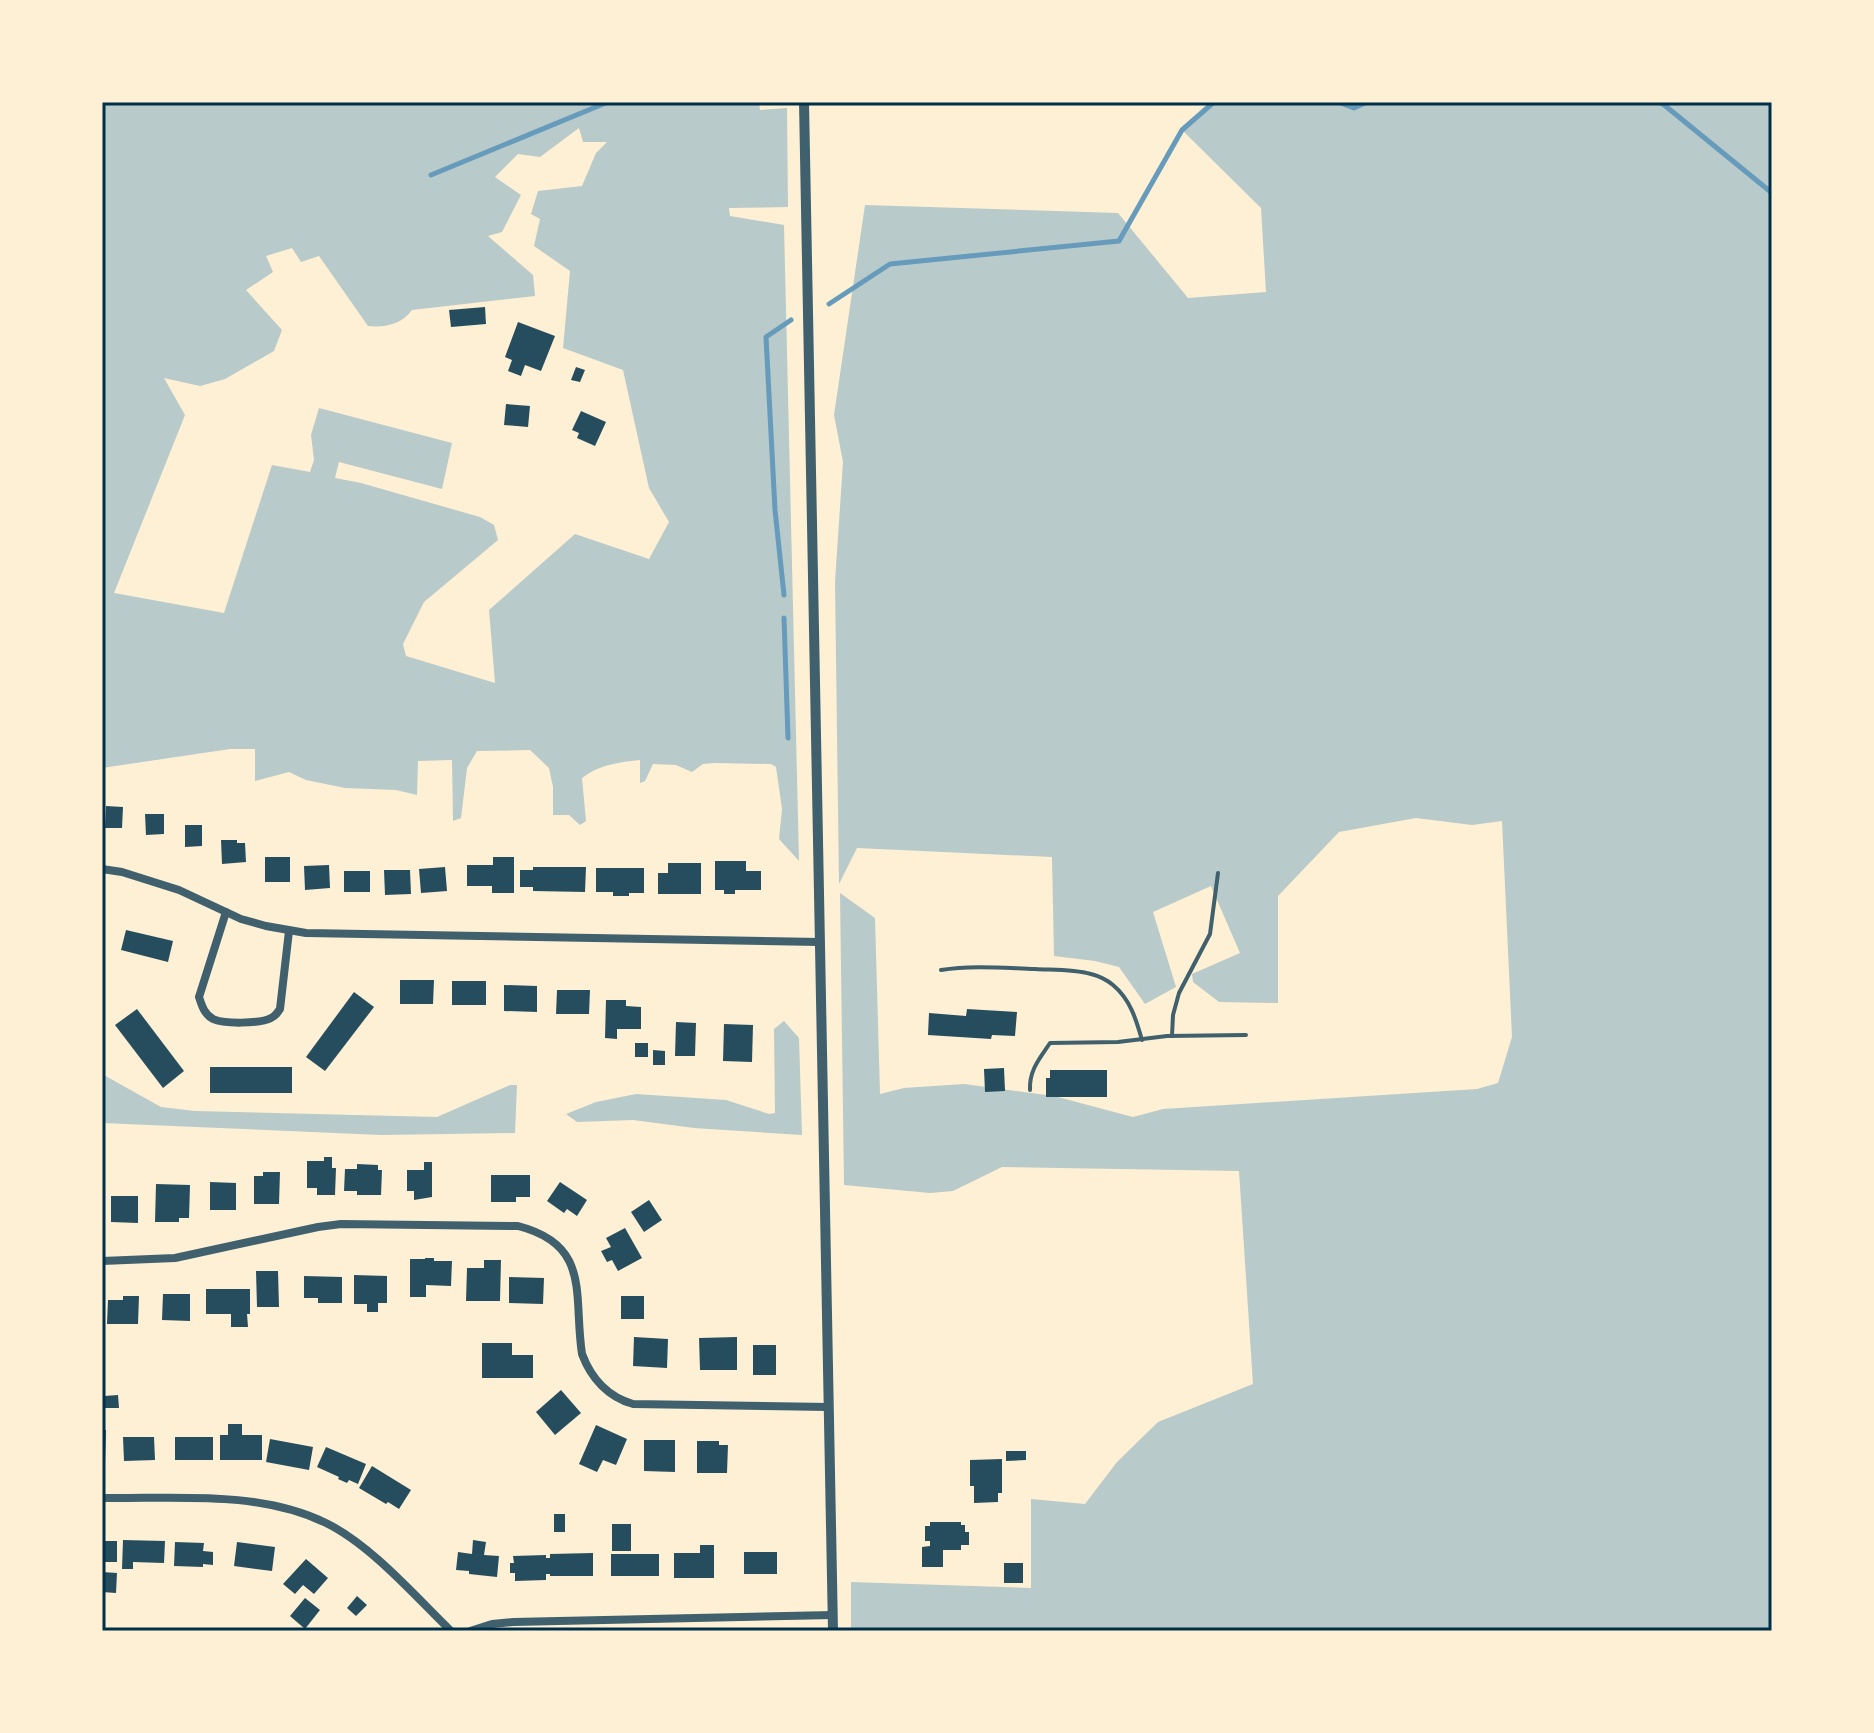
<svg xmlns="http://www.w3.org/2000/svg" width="1874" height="1733" font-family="Arial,sans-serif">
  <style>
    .green { fill: #b9caca; fill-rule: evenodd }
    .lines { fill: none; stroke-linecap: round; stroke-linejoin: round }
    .stream { stroke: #669bbc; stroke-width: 5 }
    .building { fill: #264d5e }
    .service { stroke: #3f606c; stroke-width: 4 }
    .minor { stroke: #3f606c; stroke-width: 8 }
    .tertiary { stroke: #3f606c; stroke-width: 10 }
    .neatline { fill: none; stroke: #003049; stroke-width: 3 }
  </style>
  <rect width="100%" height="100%" fill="#fdf0d5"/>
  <g class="green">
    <path d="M102,102H759L760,110L787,108L788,207L729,208L730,216L784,225L799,861L779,839L782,809L776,767L771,764L714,763L703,764L692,772L676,765L653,764L645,781L640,783V760C619,762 599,765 582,778L586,821L580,825L569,815H553V787L549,768L530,750L477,751L467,768L461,818L453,821L452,760L418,761L417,795L396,790L345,788L306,780L289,772L255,781V749H230L102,768ZM579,128L583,142H607L596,153L582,186L538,191L531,214L540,219L534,246L570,271L563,348L623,370L649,488L669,522L649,559L575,534L489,610L495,683L406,656L403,644L424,602L498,540L494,525L480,517L361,483L335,478L339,462L442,489L452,443L319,408L311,435L314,460L310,472L272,465L224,613L114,593L185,415L164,378L200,386L225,379L274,351L282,330L246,290L273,272L266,256L292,248L301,262L319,256L368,326C385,328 402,324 412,310L535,296L533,275L488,236L502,232L521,195L495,177L518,154L540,157Z"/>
    <polygon points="1214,102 1772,102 1772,1631 851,1631 851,1582 1031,1588 1031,1499 1085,1504 1117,1462 1158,1422 1253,1384 1239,1171 1002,1167 953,1191 930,1193 844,1185 840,893 875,918 880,1094 904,1088 964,1084 1054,1096 1133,1117 1163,1109 1477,1089 1498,1083 1512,1037 1502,821 1472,825 1416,818 1339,832 1278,896 1278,1003 1219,1002 1193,982 1192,974 1240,953 1211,886 1153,912 1176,987 1145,1004 1119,967 1095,961 1054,956 1052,857 857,848 839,884 835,582 843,462 834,415 865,205 1118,213 1188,298 1266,292 1261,208 1182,130"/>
    <polygon points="784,1021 799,1038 802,1135 694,1128 633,1120 577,1122 566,1114 596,1102 636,1094 726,1100 769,1114 775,1113 774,1029"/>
    <polygon points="102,1074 161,1107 195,1111 437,1117 510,1085 517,1085 515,1133 381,1135 102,1123"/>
  </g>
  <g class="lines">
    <g class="stream">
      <polyline points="1338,102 1354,108 1367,102"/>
      <polyline points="1657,102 1663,104 1772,193"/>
      <polyline points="431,175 608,102"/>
      <polyline points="829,304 890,264 1119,241 1182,130 1214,102"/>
      <polyline points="784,595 775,510 766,337 791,320"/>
      <polyline points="784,618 788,738"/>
    </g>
  </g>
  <g class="building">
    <polygon points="485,307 486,324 451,327 449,310"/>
    <polygon points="518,322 555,336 541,371 525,365 521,376 508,371 512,360 505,357"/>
    <polygon points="576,367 585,370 580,382 571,380"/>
    <polygon points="506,404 530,406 528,427 504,425"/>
    <polygon points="581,411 606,422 595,446 577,438 579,433 572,430"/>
    <polygon points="106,806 123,807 122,828 105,828"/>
    <polygon points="145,814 164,814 164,834 146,835"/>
    <polygon points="185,825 202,825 202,846 185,847"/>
    <polygon points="221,840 237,840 237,843 245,843 246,862 222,864"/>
    <rect x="265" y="857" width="25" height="25"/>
    <polygon points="493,857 514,857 514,893 492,893 492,886 467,886 467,865 493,865"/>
    <polygon points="715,861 746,861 746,871 761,871 761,890 735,890 735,894 724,894 724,890 715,890"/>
    <polygon points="668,863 701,863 701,894 658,894 658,873 668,873"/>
    <polygon points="329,865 330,888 305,890 304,866"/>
    <polygon points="445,867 447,891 421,893 419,869"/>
    <polygon points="533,867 586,867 585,892 533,891 533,887 520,887 520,870 533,870"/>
    <polygon points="596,868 644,868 644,893 629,893 629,896 613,896 613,892 596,892"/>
    <polygon points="384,870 410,870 411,894 385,895"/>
    <rect x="344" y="871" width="26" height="21"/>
    <polygon points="126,930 173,941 168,962 121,950"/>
    <polygon points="400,980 434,980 433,1004 400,1004"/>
    <rect x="452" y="981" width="34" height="24"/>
    <polygon points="504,985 537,986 537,1012 504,1011"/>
    <polygon points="557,990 590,990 589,1014 556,1014"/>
    <polygon points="354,992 374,1007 325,1071 306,1057"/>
    <polygon points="606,1000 626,1000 626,1006 641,1007 641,1029 617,1029 617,1039 605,1038"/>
    <polygon points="137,1009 184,1071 163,1088 115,1025"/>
    <polygon points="967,1009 1017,1012 1015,1036 992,1035 991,1039 928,1035 929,1013 966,1016"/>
    <polygon points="676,1022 696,1023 695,1056 675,1056"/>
    <polygon points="724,1024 753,1025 752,1062 723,1061"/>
    <rect x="635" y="1043" width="13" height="14"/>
    <polygon points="653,1050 665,1051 665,1065 653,1065"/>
    <rect x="210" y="1067" width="82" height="26"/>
    <polygon points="1004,1068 1005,1091 985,1092 984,1069"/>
    <polygon points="1050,1070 1107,1070 1107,1097 1046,1097 1046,1078 1050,1078"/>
    <polygon points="324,1157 332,1157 332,1168 336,1168 335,1195 317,1195 317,1188 307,1188 307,1161 324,1161"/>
    <polygon points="424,1162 432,1162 432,1197 414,1200 414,1191 407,1191 407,1170 424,1170"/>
    <polygon points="357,1164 378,1165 378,1170 382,1170 381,1195 357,1195 357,1191 344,1191 345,1169 357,1169"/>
    <polygon points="263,1172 280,1172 279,1204 254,1204 254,1176 263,1176"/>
    <polygon points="491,1175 530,1175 530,1197 516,1197 516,1202 491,1202"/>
    <polygon points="210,1182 236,1183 236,1210 210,1210"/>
    <polygon points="560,1182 587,1200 577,1216 567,1209 564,1213 547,1201"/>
    <polygon points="156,1184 190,1185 189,1218 179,1218 179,1222 155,1222"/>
    <polygon points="111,1196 138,1196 138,1223 111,1222"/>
    <polygon points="649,1200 662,1220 644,1232 631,1212"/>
    <polygon points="625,1228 642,1258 618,1271 612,1260 607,1262 601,1251 611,1247 606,1238"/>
    <polygon points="425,1258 434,1258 434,1261 452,1261 451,1286 426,1285 426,1297 410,1297 410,1259 425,1259"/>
    <polygon points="484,1260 501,1260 500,1301 466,1301 467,1268 484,1268"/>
    <polygon points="256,1271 278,1271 279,1307 257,1307"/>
    <polygon points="354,1275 387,1276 387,1303 378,1303 378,1312 367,1312 367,1304 354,1304"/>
    <polygon points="304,1276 342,1277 342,1303 318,1303 318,1298 304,1298"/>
    <polygon points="509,1277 544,1278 543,1304 509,1303"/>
    <polygon points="206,1289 250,1289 250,1314 247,1314 248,1327 231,1327 231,1314 206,1314"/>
    <polygon points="163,1294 190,1294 190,1321 162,1320"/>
    <polygon points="123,1296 139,1296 138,1324 107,1324 108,1300 123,1300"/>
    <rect x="621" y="1296" width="23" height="23"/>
    <polygon points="634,1337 668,1339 667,1368 633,1366"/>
    <polygon points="737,1337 737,1370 700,1370 699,1338"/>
    <polygon points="482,1343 512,1343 512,1355 533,1355 533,1378 482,1378"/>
    <rect x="753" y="1345" width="23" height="30"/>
    <polygon points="561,1390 581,1413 555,1435 536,1412"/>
    <polygon points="118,1395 119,1408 104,1408 104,1396"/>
    <polygon points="228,1424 242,1424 242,1435 262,1435 262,1460 220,1460 220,1435 228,1435"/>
    <polygon points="596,1425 627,1439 616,1465 603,1460 597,1472 579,1464"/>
    <polygon points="102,1430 106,1430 105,1463 102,1463"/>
    <polygon points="123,1437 154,1437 155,1460 124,1461"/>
    <rect x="175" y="1437" width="38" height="23"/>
    <polygon points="270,1439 313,1447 309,1470 266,1462"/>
    <polygon points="644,1440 675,1440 675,1472 644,1471"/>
    <polygon points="697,1441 719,1441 719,1445 728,1445 727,1473 697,1473"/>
    <polygon points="326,1447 366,1464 358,1484 349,1480 347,1483 338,1479 339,1477 317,1467"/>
    <polygon points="1006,1451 1026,1451 1026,1460 1006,1461"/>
    <polygon points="1002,1459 1002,1493 998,1493 998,1502 974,1503 974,1486 970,1486 970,1460"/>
    <polygon points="372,1466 411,1490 399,1509 388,1502 386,1504 359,1488"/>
    <rect x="554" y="1514" width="11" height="18"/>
    <polygon points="930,1522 961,1522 961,1525 965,1525 965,1532 969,1532 969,1545 961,1545 961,1550 943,1550 943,1567 922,1567 922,1547 930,1546 930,1541 925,1541 925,1526 930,1526"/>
    <rect x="612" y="1524" width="19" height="27"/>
    <polygon points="123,1540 165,1541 164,1563 133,1562 133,1569 122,1569"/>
    <polygon points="473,1540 486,1542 484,1555 499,1556 497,1577 469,1574 469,1571 456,1570 458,1552 472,1554"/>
    <rect x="102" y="1541" width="15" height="21"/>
    <polygon points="175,1542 204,1543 203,1551 213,1552 213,1565 203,1564 203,1567 174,1566"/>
    <polygon points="237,1542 275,1547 272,1571 234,1566"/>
    <polygon points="700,1545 714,1545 714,1578 674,1578 674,1553 700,1553"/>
    <rect x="744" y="1552" width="33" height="22"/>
    <polygon points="593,1553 593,1576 550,1576 550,1574 546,1574 546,1580 515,1581 515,1573 510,1573 510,1563 514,1563 513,1556 546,1555 546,1558 550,1558 550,1554"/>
    <rect x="611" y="1554" width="48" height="22"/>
    <polygon points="306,1559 328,1578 314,1594 303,1585 295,1594 283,1584"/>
    <rect x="1004" y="1563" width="19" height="20"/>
    <polygon points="102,1572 117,1573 116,1593 102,1592"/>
    <polygon points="357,1596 367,1605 356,1616 347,1608"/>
    <polygon points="305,1598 320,1610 305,1629 290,1616"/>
  </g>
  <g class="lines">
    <g class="service">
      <path d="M941,970C972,965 1004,968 1035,969C1053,970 1073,969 1091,974C1099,976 1107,980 1113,985C1130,999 1136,1019 1142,1040"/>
      <polyline points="1172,1036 1173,1015 1179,993 1210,934 1218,873"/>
      <path d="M1030,1090C1029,1070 1040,1058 1050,1043L1118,1042L1167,1036L1246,1035"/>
    </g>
    <g class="minor">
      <polyline points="102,869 122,872 179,890 241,919 266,926 306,933 820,942"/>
      <path d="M226,912L199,997C202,1006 204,1014 213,1019C223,1024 260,1024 271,1018C277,1015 276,1014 280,1009L289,931"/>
      <path d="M102,1261L175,1258L318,1227L341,1224L518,1226C592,1245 573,1296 582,1354C591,1378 608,1397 633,1404L829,1407"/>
      <path d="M102,1498C175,1499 259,1490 326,1523C371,1545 415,1596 451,1631"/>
      <polyline points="470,1631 492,1624 513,1622 833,1615"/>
    </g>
    <polyline class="tertiary" points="804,102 833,1631"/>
  </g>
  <rect width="1874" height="1733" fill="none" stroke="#fdf0d5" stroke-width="208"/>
  <rect x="104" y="104" width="1666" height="1525" class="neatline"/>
</svg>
